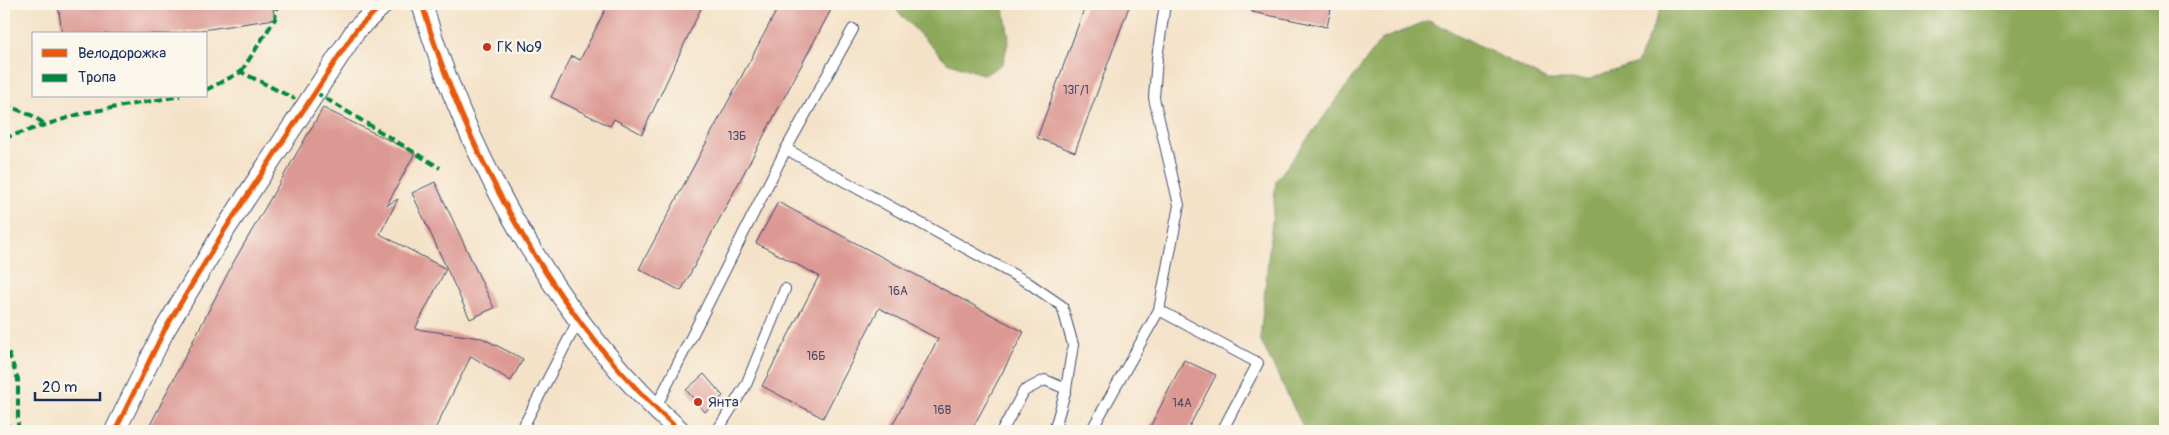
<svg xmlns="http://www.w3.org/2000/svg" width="2169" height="435" font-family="Pangolin,sans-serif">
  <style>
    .forest { fill: #8da85a; stroke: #546c5c }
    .building { fill: #dc9893 }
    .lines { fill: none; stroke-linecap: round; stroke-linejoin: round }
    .lane-casing { stroke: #3c4a6e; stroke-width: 12 }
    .street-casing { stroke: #3c4a6e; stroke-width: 22 }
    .lane { stroke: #fff; stroke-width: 10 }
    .street { stroke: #fff; stroke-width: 20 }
    .quiet { stroke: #00873e; stroke-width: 4; stroke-dasharray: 8 4; stroke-linecap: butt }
    .cycleway-casing { stroke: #fbf7ec; stroke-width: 8 }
    .cycleway { stroke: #e8590c; stroke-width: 5 }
    .poi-dot { fill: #c8321e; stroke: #fbf7ec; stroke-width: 2 }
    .labels { text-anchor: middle; stroke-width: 4.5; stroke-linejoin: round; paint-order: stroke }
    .number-label { font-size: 12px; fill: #4b496b }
    .poi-label { font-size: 15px; fill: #1b2f5e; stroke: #fbf7ec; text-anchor: start }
  </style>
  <rect width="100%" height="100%" fill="#fbf7ec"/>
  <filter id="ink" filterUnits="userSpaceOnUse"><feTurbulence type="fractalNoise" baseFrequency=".02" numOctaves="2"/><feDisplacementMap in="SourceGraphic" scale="10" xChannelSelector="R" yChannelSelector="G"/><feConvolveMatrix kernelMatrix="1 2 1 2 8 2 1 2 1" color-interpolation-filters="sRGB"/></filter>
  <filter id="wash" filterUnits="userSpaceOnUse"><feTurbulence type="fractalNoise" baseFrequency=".0096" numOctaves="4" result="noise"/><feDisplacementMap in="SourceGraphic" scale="20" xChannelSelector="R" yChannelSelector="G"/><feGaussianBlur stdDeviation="1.12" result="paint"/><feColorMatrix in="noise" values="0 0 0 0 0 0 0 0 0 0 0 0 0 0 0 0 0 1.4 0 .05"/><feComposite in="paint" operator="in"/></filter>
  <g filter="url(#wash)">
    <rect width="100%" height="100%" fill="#f4e2c8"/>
    <g class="forest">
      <polygon points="896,4 1003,4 1009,38 1003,63 985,75 947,62 897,11"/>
      <polygon points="1663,4 2165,4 2165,431 1305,431 1260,339 1276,181 1381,40 1429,20 1547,80 1587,80 1637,63"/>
    </g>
    <g id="blocks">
      <g class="building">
        <polygon points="58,4 272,4 275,19 176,34 62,34"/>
        <polygon points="608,4 703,4 642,134 614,119 610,126 551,97 572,56 580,60"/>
        <polygon points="780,4 834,4 681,291 639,269"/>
        <polygon points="1086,4 1130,4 1075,152 1037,138"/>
        <polygon points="1253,4 1332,4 1327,27 1252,12"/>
        <polygon points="323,108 415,153 387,205 398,199 380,234 446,269 415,329 482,338 523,359 511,381 471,356 434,431 147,431 233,263"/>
        <polygon points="435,182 494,308 470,319 412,193"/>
        <polygon points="778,202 1024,332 971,431 889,431 938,339 879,308 823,418 762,386 819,276 756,243"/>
        <polygon points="1184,360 1216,375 1187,431 1148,431"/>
        <polygon points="704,374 723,396 705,412 686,390"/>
      </g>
    </g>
  </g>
  <g filter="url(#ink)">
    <use href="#blocks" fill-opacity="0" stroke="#3c4a6e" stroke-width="1"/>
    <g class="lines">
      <defs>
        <g id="lane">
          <polyline points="786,149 1027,282 1062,306 1073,345 1066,389 1054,431"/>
          <polyline points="1159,310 1258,363 1222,431"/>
          <polyline points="655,409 786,149 853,29"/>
          <polyline points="4,428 9,431"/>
          <polyline points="521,431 579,319"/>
          <polyline points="717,431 746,385 785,289"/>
          <polyline points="1002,431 1024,391 1045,380 1066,389"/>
          <polyline points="1091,431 1159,310 1179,205 1154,98 1157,58 1165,4"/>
        </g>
        <g id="street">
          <path d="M422,4C467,158 559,324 680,431"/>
          <polyline points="115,431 164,331 224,231 356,30 383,4"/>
        </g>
      </defs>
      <use href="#lane" class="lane-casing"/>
      <use href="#street" class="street-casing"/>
      <use href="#lane" class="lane"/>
      <use href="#street" class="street"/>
      <g class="quiet">
        <polyline points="241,72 275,19 277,4"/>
        <polyline points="206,90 241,72 295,99"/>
        <polyline points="315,92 440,168"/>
        <polyline points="4,104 33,116 46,125"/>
        <polyline points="4,138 83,113 180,96"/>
        <polyline points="4,341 18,379 18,431"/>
      </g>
      <defs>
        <g id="cycleway">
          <path d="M422,4C467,158 559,324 680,431"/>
          <polyline points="115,431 164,331 224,231 356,30 383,4"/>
        </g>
      </defs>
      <use href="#cycleway" class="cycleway-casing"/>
      <use href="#cycleway" class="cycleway"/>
    </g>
  </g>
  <g class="poi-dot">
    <circle cx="487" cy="47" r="5"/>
    <circle cx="698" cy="402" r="5"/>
  </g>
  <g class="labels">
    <g class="number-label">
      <text x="1076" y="94">13Г/1</text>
      <text x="737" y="140">13Б</text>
      <text x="898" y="295">16А</text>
      <text x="816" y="360">16Б</text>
      <text x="1182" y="407">14А</text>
      <text x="942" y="414">16В</text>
    </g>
    <g class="poi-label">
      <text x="497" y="52">ГК №9</text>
      <text x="708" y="407">Янта</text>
    </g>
  </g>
  <rect width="2169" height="435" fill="none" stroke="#fbf7ec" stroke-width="20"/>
  <rect x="32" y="32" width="175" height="65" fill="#fbf7ec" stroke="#a1a7b3"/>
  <rect x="42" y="49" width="25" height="8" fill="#e8590c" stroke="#a1a7b3"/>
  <text x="78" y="58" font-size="15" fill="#1b2f5e">Велодорожка</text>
  <rect x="42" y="74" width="25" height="8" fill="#00873e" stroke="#a1a7b3"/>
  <text x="78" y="82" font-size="15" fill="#1b2f5e">Тропа</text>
  <path d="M35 392v8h65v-8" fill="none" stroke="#1b2f5e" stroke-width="2.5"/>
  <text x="42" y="392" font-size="15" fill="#1b2f5e" stroke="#fbf7ec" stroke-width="4" paint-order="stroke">20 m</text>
</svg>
